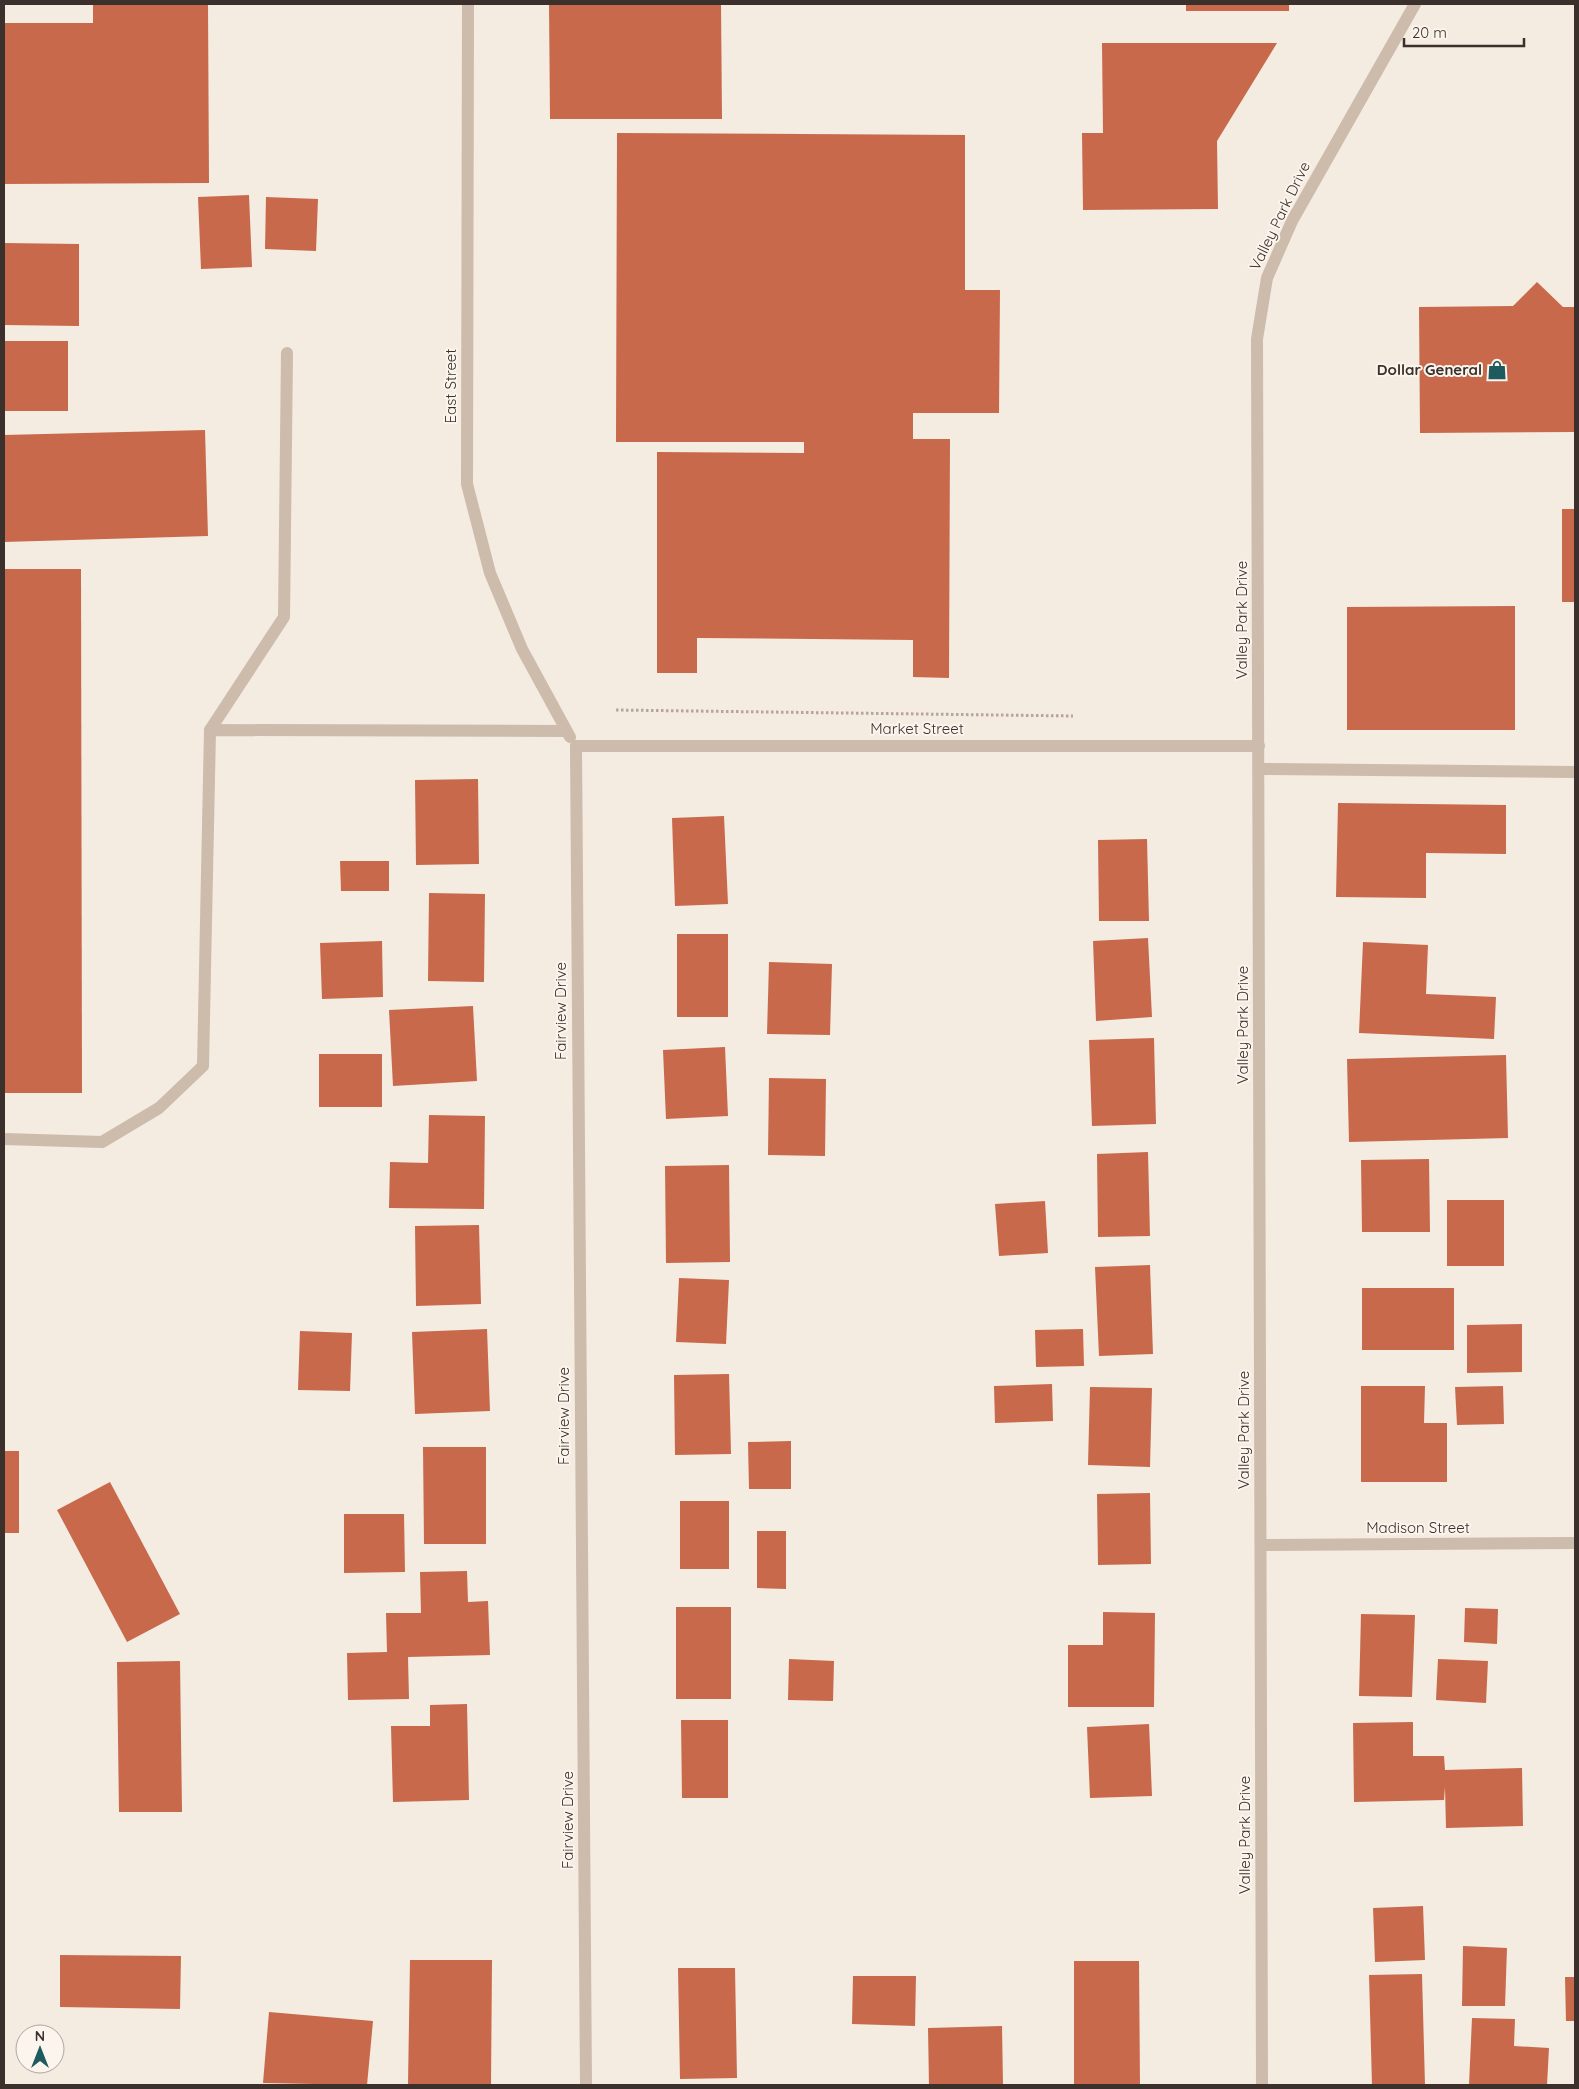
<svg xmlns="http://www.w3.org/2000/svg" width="1579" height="2089" font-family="Quicksand,sans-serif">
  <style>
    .building { fill: #c8694b }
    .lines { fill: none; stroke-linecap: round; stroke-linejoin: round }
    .path { stroke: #b9a596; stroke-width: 3; stroke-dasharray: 2.5 2.5; stroke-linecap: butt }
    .minor { stroke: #cdbbac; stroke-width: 12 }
    .labels { text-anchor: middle; stroke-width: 4; stroke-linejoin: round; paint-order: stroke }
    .street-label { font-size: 15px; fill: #3b302b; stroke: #fbf5ee }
    .poi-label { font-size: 15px; font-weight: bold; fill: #3b302b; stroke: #fbf5ee; text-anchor: end }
  </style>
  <rect width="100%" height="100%" fill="#f4ebe1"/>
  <g class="building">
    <polygon points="93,4 208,4 209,183 4,184 4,23 93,23"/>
    <polygon points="549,4 721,4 722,119 550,119"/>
    <rect x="1186" y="4" width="103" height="7"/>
    <polygon points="1102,43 1277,43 1217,141 1218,209 1083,210 1082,133 1103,133"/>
    <polygon points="617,133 965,135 965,290 1000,290 999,413 913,413 913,439 950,439 949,678 913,677 913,640 697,638 697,673 657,673 657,452 804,453 804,442 616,442"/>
    <polygon points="249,195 252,267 201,269 198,197"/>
    <polygon points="266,197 318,199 316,251 265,249"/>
    <polygon points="4,243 79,244 79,326 4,325"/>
    <polygon points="1537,282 1563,307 1575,307 1575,432 1420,433 1419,307 1513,306"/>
    <rect x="4" y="341" width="64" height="70"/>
    <polygon points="205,430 208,536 4,542 4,435"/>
    <rect x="1562" y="509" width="13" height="93"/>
    <polygon points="4,569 81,569 82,1093 4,1093"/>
    <polygon points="1515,606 1515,730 1347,730 1347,607"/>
    <polygon points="478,779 479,864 416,865 415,780"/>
    <polygon points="1338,803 1506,805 1506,854 1426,853 1426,898 1336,897"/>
    <polygon points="724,816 728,904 675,906 672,818"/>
    <polygon points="1147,839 1149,921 1099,921 1098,840"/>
    <polygon points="340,861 389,861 389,891 341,891"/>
    <polygon points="429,893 485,894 484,982 428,981"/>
    <rect x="677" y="934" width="51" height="83"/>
    <polygon points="1148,938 1152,1017 1096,1021 1093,941"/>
    <polygon points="382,941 383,997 322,999 320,943"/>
    <polygon points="1363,942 1428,945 1426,994 1496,997 1494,1039 1359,1033"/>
    <polygon points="769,962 832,964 830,1035 767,1034"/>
    <polygon points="473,1006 477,1081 393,1086 389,1010"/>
    <polygon points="1154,1038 1156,1124 1092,1126 1089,1040"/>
    <polygon points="725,1047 728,1116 666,1119 663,1050"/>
    <rect x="319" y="1054" width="63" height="53"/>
    <polygon points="1506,1055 1508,1138 1349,1142 1347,1059"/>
    <polygon points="769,1078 826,1079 825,1156 768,1155"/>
    <polygon points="429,1115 485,1116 484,1209 389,1208 390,1162 428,1163"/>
    <polygon points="1148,1152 1150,1236 1098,1237 1097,1154"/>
    <polygon points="1429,1159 1430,1232 1362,1232 1361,1160"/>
    <polygon points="729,1165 730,1262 666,1263 665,1166"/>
    <rect x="1447" y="1200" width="57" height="66"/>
    <polygon points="1045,1201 1048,1253 999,1256 995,1204"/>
    <polygon points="479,1225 481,1304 416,1306 415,1226"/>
    <polygon points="1150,1265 1153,1354 1099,1356 1095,1267"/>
    <polygon points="679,1278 729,1280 726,1344 676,1342"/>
    <rect x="1362" y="1288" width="92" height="62"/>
    <polygon points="1522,1324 1522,1372 1467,1373 1467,1325"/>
    <polygon points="487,1329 490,1411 415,1414 412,1332"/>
    <polygon points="1083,1329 1084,1366 1036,1367 1035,1330"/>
    <polygon points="300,1331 352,1333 350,1391 298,1390"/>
    <polygon points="729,1374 731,1454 675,1455 674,1375"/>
    <polygon points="1052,1384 1053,1421 995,1423 994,1386"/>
    <polygon points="1361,1386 1425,1386 1424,1423 1447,1423 1447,1482 1361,1482"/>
    <polygon points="1503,1386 1504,1424 1457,1425 1455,1387"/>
    <polygon points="1090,1387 1152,1388 1150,1467 1088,1465"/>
    <polygon points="791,1441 791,1489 749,1489 748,1442"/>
    <polygon points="423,1447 486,1447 486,1544 424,1544"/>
    <rect x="4" y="1451" width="15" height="82"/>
    <polygon points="110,1482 180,1614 127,1642 57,1510"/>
    <polygon points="1150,1493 1151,1564 1098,1565 1097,1494"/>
    <rect x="680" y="1501" width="49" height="68"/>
    <polygon points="344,1514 404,1514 405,1572 344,1573"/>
    <polygon points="757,1531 786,1531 786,1589 757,1588"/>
    <polygon points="467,1571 468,1602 488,1601 490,1655 408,1657 409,1699 348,1700 347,1653 387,1652 386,1613 421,1613 420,1572"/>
    <rect x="676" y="1607" width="55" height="92"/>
    <polygon points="1465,1608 1498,1609 1497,1644 1464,1642"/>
    <polygon points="1103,1612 1155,1613 1154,1707 1068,1707 1068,1645 1103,1645"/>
    <polygon points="1361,1614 1415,1615 1412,1697 1359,1696"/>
    <polygon points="789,1659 834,1661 833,1701 788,1700"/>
    <polygon points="1438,1659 1488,1661 1486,1703 1436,1700"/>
    <polygon points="180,1661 182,1812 119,1812 117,1662"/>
    <polygon points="467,1704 469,1800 393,1802 391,1726 430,1726 430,1705"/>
    <polygon points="681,1720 728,1720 728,1798 682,1798"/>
    <polygon points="1413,1722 1413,1756 1444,1756 1445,1770 1522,1768 1523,1826 1446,1828 1445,1787 1444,1800 1354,1802 1353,1723"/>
    <polygon points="1149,1724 1152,1796 1090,1798 1087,1727"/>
    <polygon points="1423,1906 1425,1960 1375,1962 1373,1908"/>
    <polygon points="1463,1946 1507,1948 1505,2006 1462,2006"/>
    <polygon points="60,1955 181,1956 180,2009 60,2007"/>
    <polygon points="410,1960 492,1960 491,2085 408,2085"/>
    <polygon points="1074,1961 1139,1961 1140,2085 1074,2085"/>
    <polygon points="678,1968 735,1968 737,2078 680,2079"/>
    <polygon points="1422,1974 1425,2085 1372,2085 1369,1975"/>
    <polygon points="853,1976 916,1976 915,2026 852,2024"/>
    <polygon points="1565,1977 1575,1977 1575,2021 1566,2021"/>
    <polygon points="269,2012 373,2021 367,2085 263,2083"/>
    <polygon points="1472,2018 1515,2019 1514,2046 1549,2048 1547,2085 1469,2085"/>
    <polygon points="1002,2026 1003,2085 929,2085 928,2028"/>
  </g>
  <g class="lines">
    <polyline class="path" points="616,710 1073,716"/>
    <g class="minor">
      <polyline points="468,4 467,484 490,573 522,649 570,737"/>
      <polyline points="210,730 284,617 287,353"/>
      <polyline points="576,746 586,2085"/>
      <polyline points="576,746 1259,746"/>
      <polyline points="1259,769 1575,772"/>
      <polyline points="4,1139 102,1142 159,1108 203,1066 210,730 566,731"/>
      <polyline points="1261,1545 1575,1543"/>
      <polyline points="1262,2085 1257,339 1267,278 1292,221 1415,4"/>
    </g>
  </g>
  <defs>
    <symbol id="shop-bare" viewBox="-9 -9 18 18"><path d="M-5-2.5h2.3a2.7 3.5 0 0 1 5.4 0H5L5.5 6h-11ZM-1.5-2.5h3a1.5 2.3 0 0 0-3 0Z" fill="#1f5a5e" stroke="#fbf5ee" stroke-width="2.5" paint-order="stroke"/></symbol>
  </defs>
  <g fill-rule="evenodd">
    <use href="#shop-bare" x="1483" y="356" width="28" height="28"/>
  </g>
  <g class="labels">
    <g class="street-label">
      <text transform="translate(1280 216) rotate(-64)" y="5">Valley Park Drive</text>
      <text transform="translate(451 386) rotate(-90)" y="5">East Street</text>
      <text transform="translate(1242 620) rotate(-90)" y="5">Valley Park Drive</text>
      <text x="917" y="734">Market Street</text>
      <text transform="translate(561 1011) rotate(-90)" y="5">Fairview Drive</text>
      <text transform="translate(1243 1025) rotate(-90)" y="5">Valley Park Drive</text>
      <text transform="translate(564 1416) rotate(-90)" y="5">Fairview Drive</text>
      <text transform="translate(1244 1430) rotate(-90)" y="5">Valley Park Drive</text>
      <text x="1418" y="1533">Madison Street</text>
      <text transform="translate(568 1820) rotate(-90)" y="5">Fairview Drive</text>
      <text transform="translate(1245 1835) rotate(-90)" y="5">Valley Park Drive</text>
    </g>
    <g class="poi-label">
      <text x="1482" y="375">Dollar General</text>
    </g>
  </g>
  <rect width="1579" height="2089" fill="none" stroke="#3b302b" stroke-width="10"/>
  <g transform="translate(40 2049)"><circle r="24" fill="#fbf5ee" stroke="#aea6a0"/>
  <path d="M0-4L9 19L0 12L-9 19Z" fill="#1f5a5e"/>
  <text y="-8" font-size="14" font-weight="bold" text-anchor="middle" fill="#3b302b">N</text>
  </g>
  <path d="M1404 38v8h120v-8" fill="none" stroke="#3b302b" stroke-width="2.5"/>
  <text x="1412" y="38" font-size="15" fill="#3b302b" stroke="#fbf5ee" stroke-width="4" paint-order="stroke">20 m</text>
</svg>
